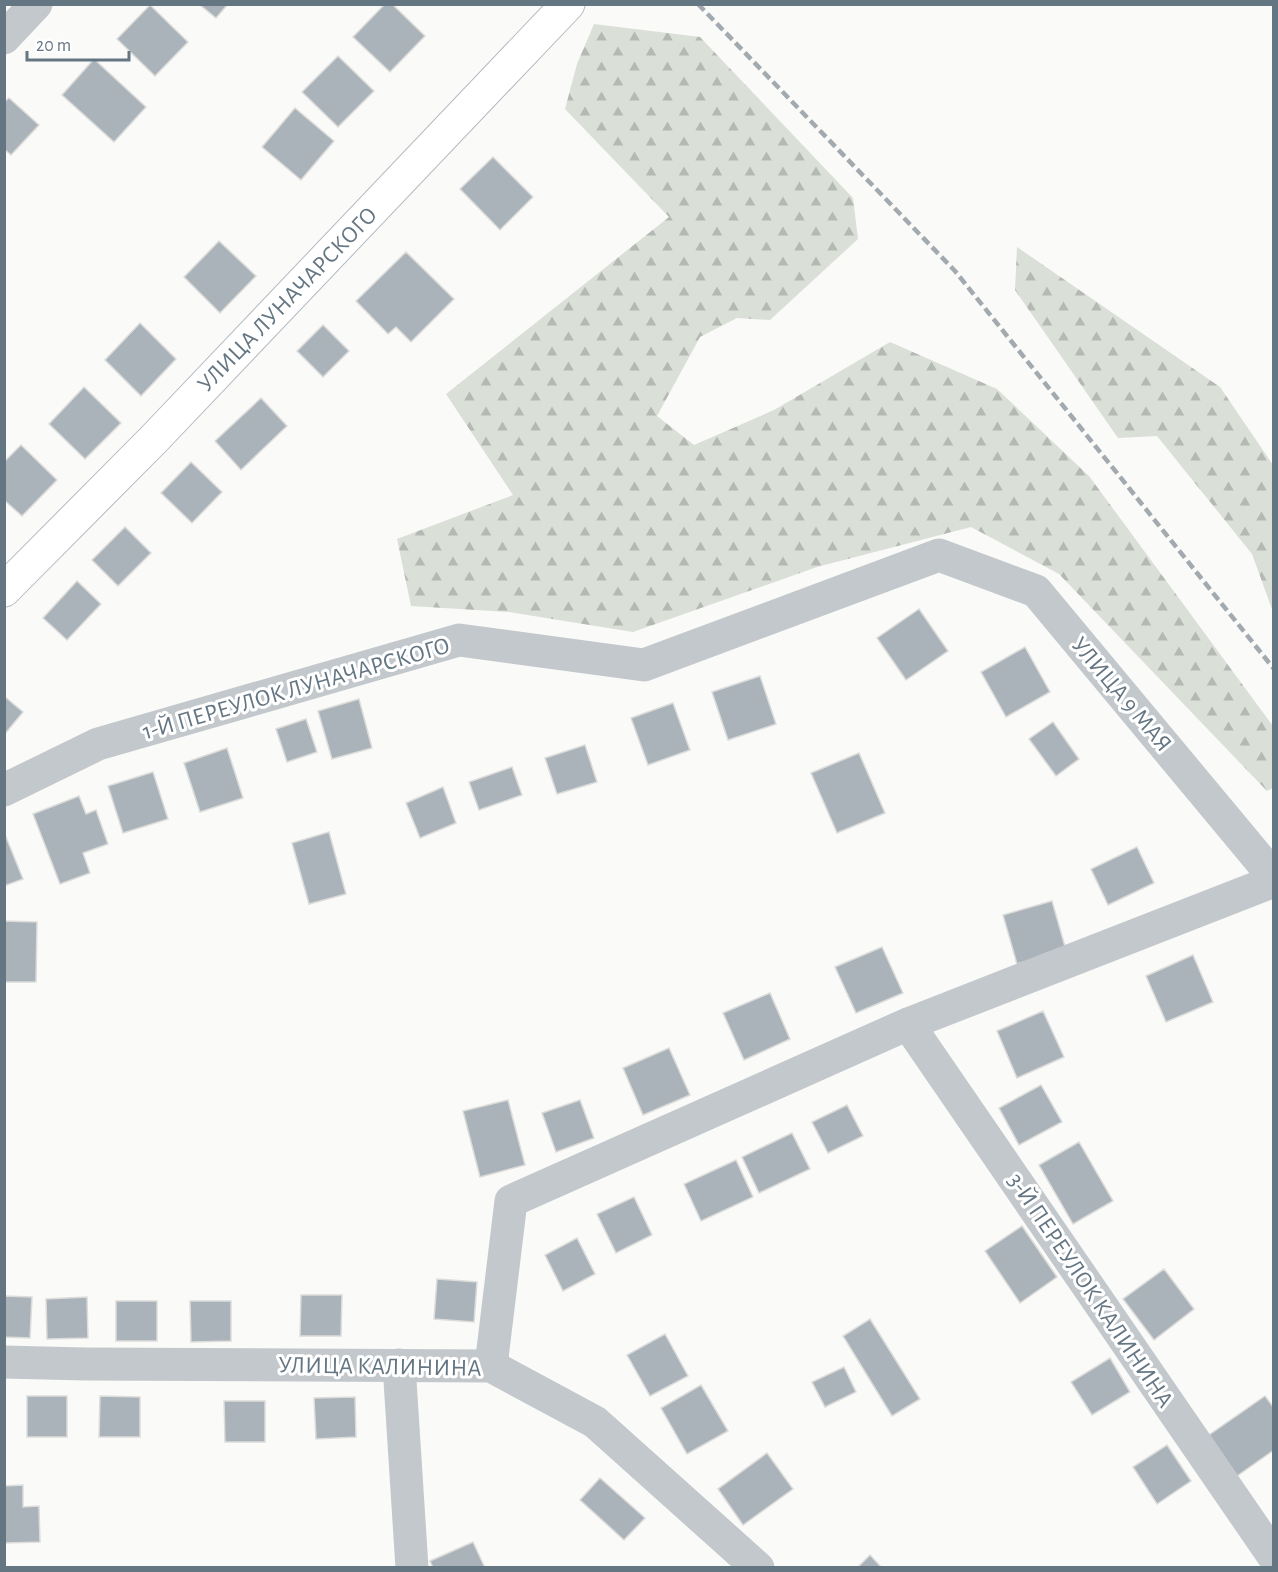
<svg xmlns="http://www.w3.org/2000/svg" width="1278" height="1572" font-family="'Alegreya Sans',sans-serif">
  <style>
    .forest { fill: url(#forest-firs) }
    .building { fill: #aab3b9; stroke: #dcdcda; stroke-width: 1.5 }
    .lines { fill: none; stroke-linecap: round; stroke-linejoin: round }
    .secondary-casing { stroke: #b3babf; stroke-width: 35 }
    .street { stroke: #c3c8cc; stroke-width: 33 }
    .secondary { stroke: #fff; stroke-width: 33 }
    .rail { stroke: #a2aab0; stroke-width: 4.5; stroke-dasharray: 9 4.5; stroke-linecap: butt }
    .labels { text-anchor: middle; stroke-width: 6; stroke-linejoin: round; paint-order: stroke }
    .street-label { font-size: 24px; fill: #657683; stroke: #fff }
  </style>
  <defs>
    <pattern id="forest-firs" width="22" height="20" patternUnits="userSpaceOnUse" patternTransform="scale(1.5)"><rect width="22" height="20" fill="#dadfd7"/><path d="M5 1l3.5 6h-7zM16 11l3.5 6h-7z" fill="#b4b9b4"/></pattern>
  </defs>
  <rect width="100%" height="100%" fill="#fafaf8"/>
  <g class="forest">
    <polygon points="594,24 700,37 853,198 858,239 770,320 737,318 700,337 657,416 694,445 774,410 890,342 997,389 1089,476 1273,726 1273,788 1267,791 1059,574 971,527 817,567 633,632 509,612 411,606 397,539 513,495 446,394 669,217 565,109 577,64"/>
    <polygon points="1017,247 1220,387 1273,465 1273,612 1252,554 1157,436 1118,438 1015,290"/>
  </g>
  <g class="building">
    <polygon points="199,4 228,4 216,18"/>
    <polygon points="385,4 392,4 425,36 390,72 353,37"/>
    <polygon points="150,5 188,42 155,76 117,39"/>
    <polygon points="338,56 374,91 338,127 302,92"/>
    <polygon points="94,59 146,107 114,142 62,95"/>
    <polygon points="9,98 39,125 11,155 4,149 4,102"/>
    <polygon points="295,108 334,141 301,180 262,147"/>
    <polygon points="493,157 533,197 500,230 460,189"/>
    <polygon points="219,241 256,276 220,313 184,277"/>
    <polygon points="406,252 454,299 411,342 396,327 388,334 356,301"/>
    <polygon points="140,323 176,359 141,396 105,360"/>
    <polygon points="323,325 349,351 323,377 297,351"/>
    <polygon points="84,387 121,423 85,459 49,424"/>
    <polygon points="261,398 287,426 241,470 215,441"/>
    <polygon points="21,445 57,480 22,516 4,500 4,462"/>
    <polygon points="191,462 222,492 192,523 161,493"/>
    <polygon points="125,527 151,553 118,586 92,560"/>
    <polygon points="77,581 101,604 67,640 43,618"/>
    <polygon points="919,609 948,651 906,680 877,638"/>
    <polygon points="1025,647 1050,692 1006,717 981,672"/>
    <polygon points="760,676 776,724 728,740 712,692"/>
    <polygon points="4,696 23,712 4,735"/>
    <polygon points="359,699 372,748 332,759 318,711"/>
    <polygon points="673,703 690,750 648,765 631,718"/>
    <polygon points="306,719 317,752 287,762 276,729"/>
    <polygon points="1053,722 1079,759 1056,776 1029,739"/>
    <polygon points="585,745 597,782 557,794 545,758"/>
    <polygon points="227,748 243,798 200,812 184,763"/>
    <polygon points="859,753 885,813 837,833 811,773"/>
    <polygon points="512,767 522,795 479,810 469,782"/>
    <polygon points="153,772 168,819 123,833 108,786"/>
    <polygon points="443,787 456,823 420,838 406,803"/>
    <polygon points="79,796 86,814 96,810 108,844 83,853 90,873 60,884 33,814"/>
    <polygon points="4,832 23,879 4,886"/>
    <polygon points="329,832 346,894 309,904 292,843"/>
    <polygon points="1137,847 1154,883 1108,905 1091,869"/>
    <polygon points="1052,901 1066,950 1017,964 1003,915"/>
    <polygon points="4,921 37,922 36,982 4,982"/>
    <polygon points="882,947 903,993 856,1013 835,967"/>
    <polygon points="1193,955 1213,1002 1166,1022 1146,976"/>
    <polygon points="770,993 790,1039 744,1060 723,1013"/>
    <polygon points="1043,1011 1064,1057 1017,1078 997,1031"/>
    <polygon points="669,1048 690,1095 643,1115 623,1068"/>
    <polygon points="1041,1085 1062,1122 1019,1145 999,1108"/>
    <polygon points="508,1100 525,1165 480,1177 463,1111"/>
    <polygon points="580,1100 594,1138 556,1152 542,1113"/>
    <polygon points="847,1105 863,1136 828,1153 812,1122"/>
    <polygon points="792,1133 810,1169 759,1193 742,1157"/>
    <polygon points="1079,1142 1113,1201 1073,1224 1039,1165"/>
    <polygon points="736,1160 753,1197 701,1221 684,1184"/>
    <polygon points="634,1197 652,1235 616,1253 597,1214"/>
    <polygon points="1022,1226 1057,1277 1020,1303 985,1251"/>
    <polygon points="577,1238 595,1274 563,1291 545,1255"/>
    <polygon points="1164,1269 1194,1309 1154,1340 1123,1299"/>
    <polygon points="437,1279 477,1282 474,1322 434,1319"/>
    <polygon points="301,1295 342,1295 341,1336 300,1336"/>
    <polygon points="4,1296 32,1297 30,1338 4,1337"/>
    <polygon points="87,1297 88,1338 47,1339 46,1299"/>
    <rect x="116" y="1301" width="41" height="40"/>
    <polygon points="190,1301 231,1301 231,1341 191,1342"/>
    <polygon points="870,1319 920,1399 892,1416 843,1336"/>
    <polygon points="665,1334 688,1376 650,1396 627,1355"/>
    <polygon points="1110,1358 1130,1392 1092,1415 1071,1382"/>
    <polygon points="844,1367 856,1392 825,1407 812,1382"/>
    <polygon points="701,1385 728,1431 687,1454 661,1408"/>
    <rect x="27" y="1396" width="40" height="41"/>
    <polygon points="100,1396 140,1397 140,1437 99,1437"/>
    <polygon points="1265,1396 1274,1408 1274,1450 1237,1476 1209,1435"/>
    <polygon points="355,1397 356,1437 316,1439 314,1398"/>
    <polygon points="224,1401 265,1401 265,1442 225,1442"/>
    <polygon points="1167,1445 1191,1481 1157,1504 1133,1467"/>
    <polygon points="767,1453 793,1489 743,1525 718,1489"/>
    <polygon points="600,1478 645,1518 624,1540 580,1500"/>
    <polygon points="23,1485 23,1507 39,1506 40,1542 4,1543 4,1486"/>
    <polygon points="473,1542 485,1568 433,1568 430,1561"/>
    <polygon points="870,1555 882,1568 857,1568"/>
  </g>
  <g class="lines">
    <defs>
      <polyline id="secondary" points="4,590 154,439 568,4"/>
    </defs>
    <use href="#secondary" class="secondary-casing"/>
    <g class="street">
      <polyline points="4,38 36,4"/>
      <polyline points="4,790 98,744 459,640 644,665 939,555 1036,591 1274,877"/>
      <polyline points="1274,881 908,1024 1274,1557"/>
      <polyline points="4,1362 85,1364 491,1366 595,1422 758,1568"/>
      <polyline points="399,1365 412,1568"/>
      <polyline points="491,1366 511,1201 908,1024"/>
    </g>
    <use href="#secondary" class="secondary"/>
    <polyline class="rail" points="698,4 955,271 1274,669"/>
  </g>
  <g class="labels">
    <g class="street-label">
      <text transform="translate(287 299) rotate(-46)" y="8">УЛИЦА ЛУНАЧАРСКОГО</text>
      <text transform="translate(296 688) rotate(-16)" y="8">1-Й ПЕРЕУЛОК ЛУНАЧАРСКОГО</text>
      <text transform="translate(1122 694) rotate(50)" y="8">УЛИЦА 9 МАЯ</text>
      <text transform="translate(1091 1290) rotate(56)" y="8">3-Й ПЕРЕУЛОК КАЛИНИНА</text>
      <text transform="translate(380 1366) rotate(1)" y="8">УЛИЦА КАЛИНИНА</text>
    </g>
  </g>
  <rect width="1278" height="1572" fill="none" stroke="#657683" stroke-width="12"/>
  <path d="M27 51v9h102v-9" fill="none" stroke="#657683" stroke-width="3"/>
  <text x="36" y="51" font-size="18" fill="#657683" stroke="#ffffff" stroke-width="4.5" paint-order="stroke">20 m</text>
</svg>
